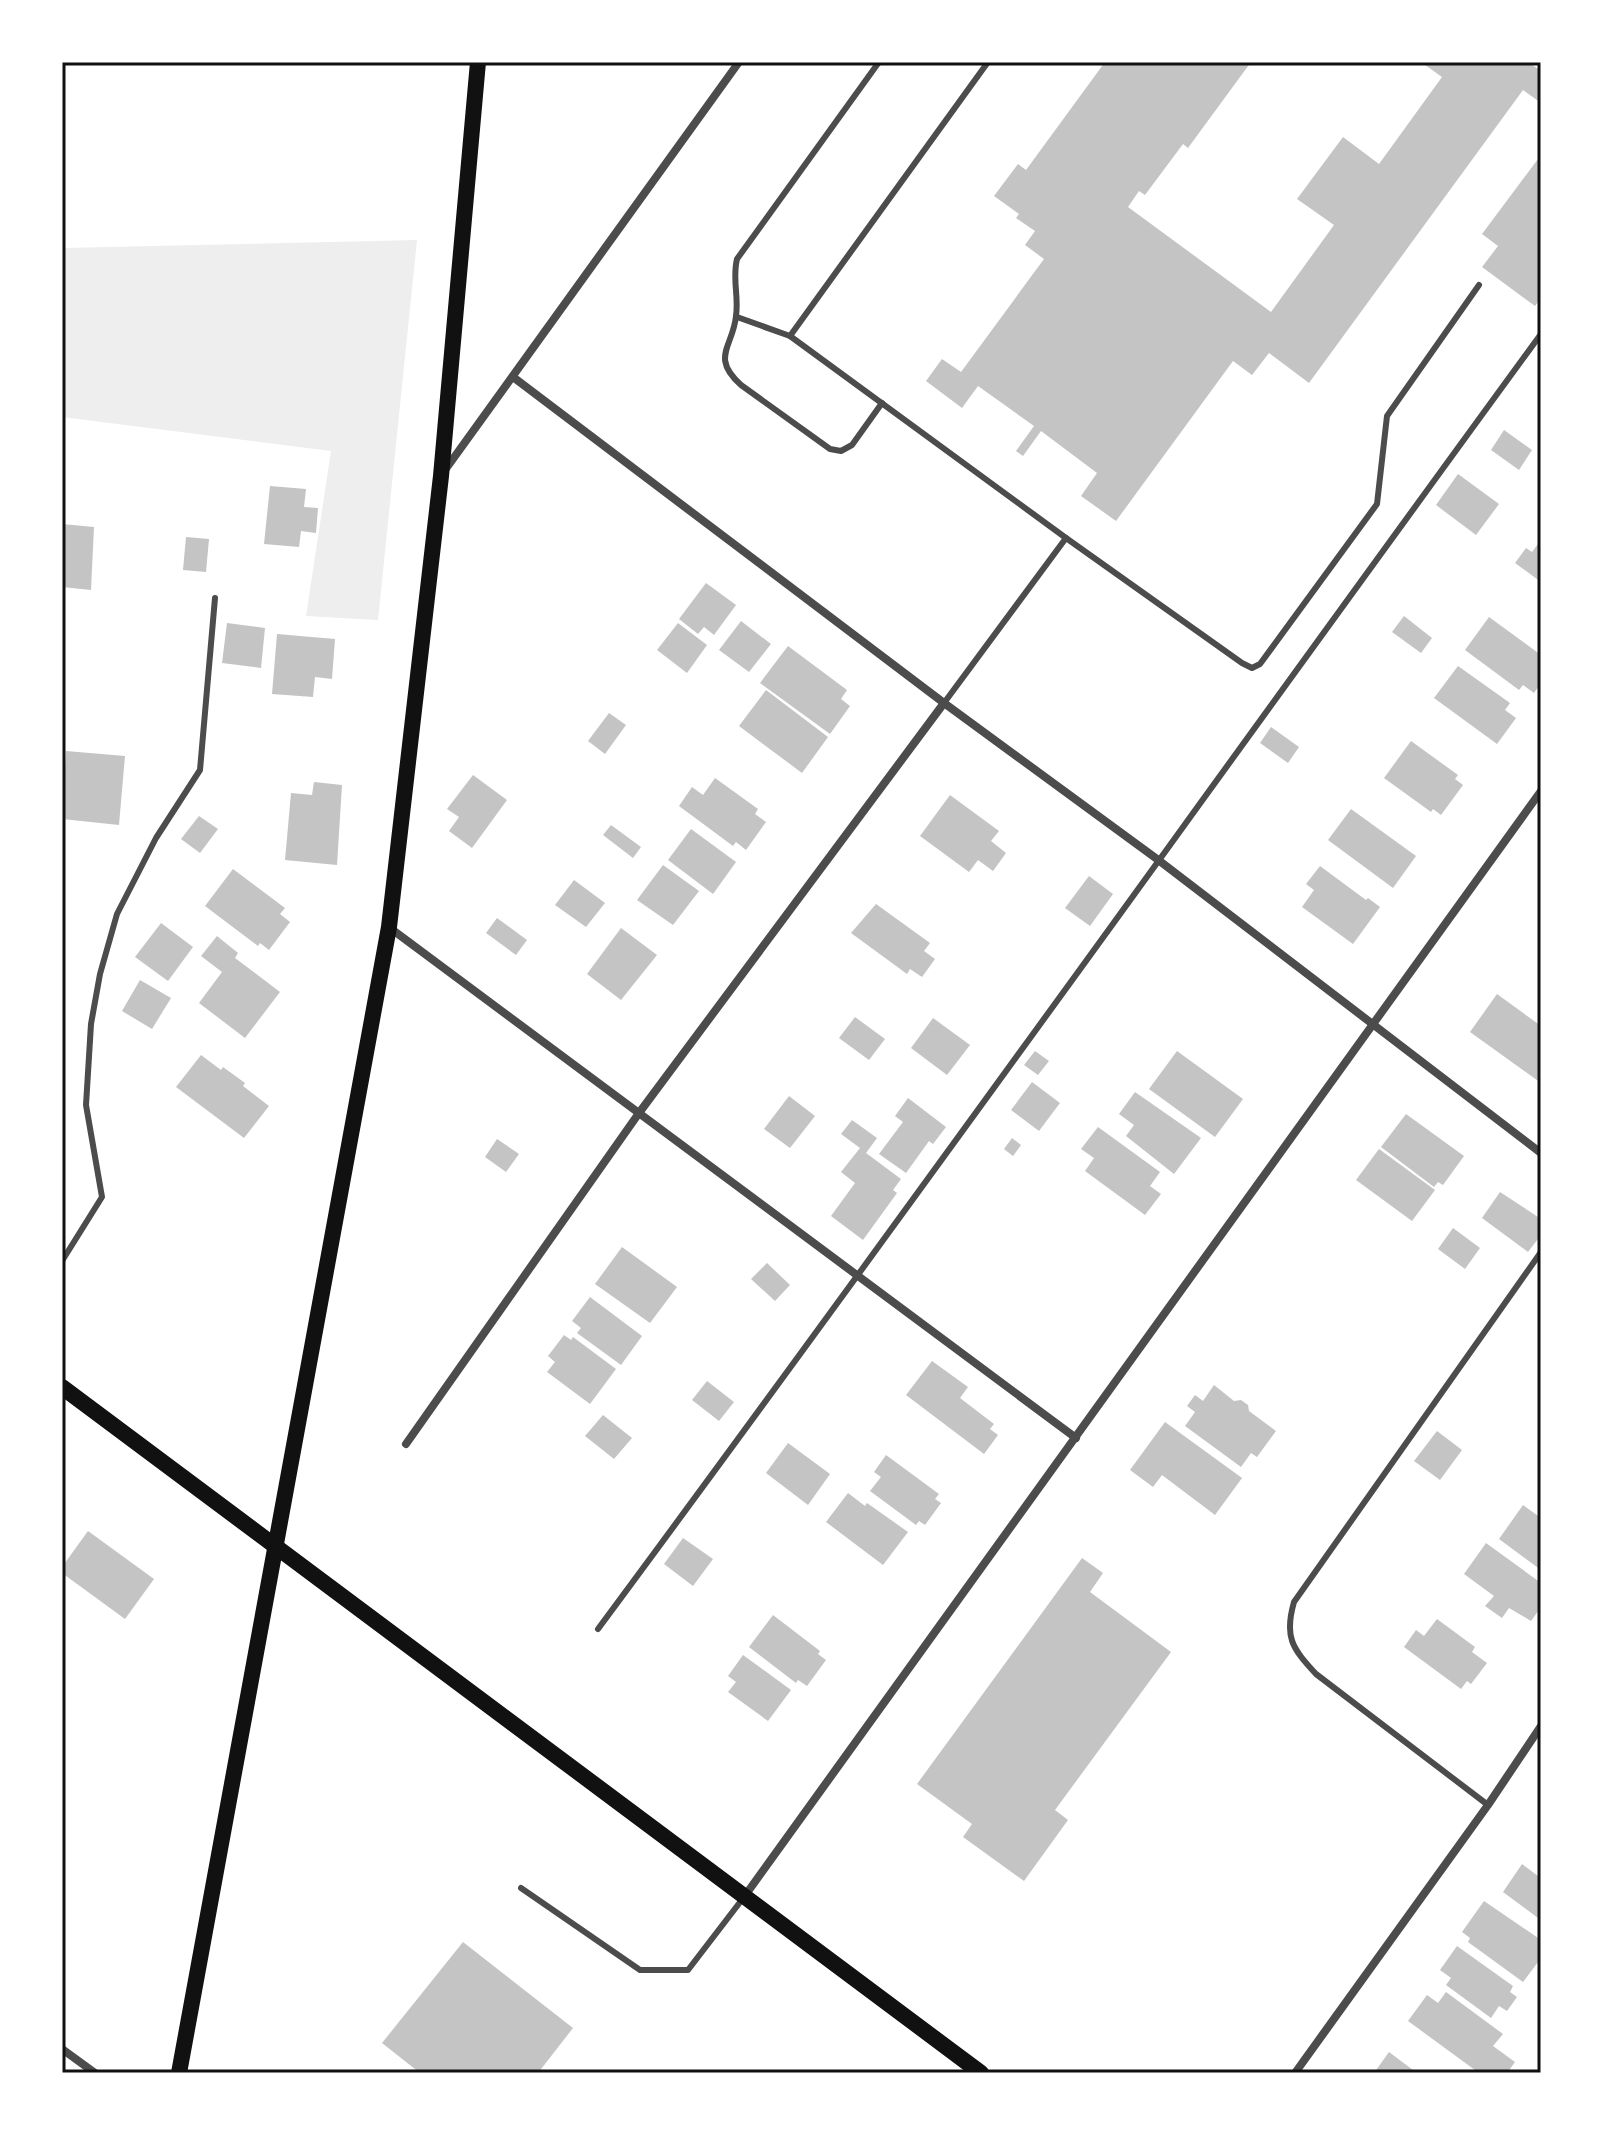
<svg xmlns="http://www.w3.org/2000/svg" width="1603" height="2135" font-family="Arial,sans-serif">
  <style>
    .green { fill: #eee }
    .building { fill: #c4c4c4 }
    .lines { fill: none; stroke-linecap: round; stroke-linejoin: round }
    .service { stroke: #4c4c4c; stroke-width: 6 }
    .minor { stroke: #4c4c4c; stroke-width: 8 }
    .secondary { stroke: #111; stroke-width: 16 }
    .neatline { fill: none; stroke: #111; stroke-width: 3 }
  </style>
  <rect width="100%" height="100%" fill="#fff"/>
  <polygon class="green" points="417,240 378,620 306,616 331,451 62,417 62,248"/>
  <g class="building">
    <polygon points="1105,62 1251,62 1188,148 1183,144 1145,195 1139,191 1128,207 1271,312 1334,225 1297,199 1343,137 1379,164 1442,77 1421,62 1528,62 1541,71 1541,103 1523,90 1309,383 1269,353 1252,375 1233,361 1116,521 1081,496 1097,473 1041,431 1023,456 1016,451 1034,426 978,386 962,408 926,381 942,359 961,372 1044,259 1025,245 1035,231 1016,218 1019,214 994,196 1018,164 1026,170"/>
    <polygon points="1541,155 1541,298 1535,306 1482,267 1498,246 1482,234"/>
    <polygon points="1504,430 1532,450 1519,470 1491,450"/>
    <polygon points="1458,474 1499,504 1476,535 1436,505"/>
    <polygon points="270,486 306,489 304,507 318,508 316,533 301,531 299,547 264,544"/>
    <polygon points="62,524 94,527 91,590 62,587"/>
    <polygon points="186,537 209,539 206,572 183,570"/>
    <polygon points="1541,540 1541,582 1515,563 1526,548 1532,552"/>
    <polygon points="706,583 736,605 714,635 704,627 698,634 679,619"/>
    <polygon points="1404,616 1432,638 1421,653 1392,632"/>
    <polygon points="1489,617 1541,655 1541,683 1534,693 1523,685 1519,690 1465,650"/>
    <polygon points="741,621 771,644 749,672 719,650"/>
    <polygon points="227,623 265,628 261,668 222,663"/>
    <polygon points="678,623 707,645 687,673 657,650"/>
    <polygon points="277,634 335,639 332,679 315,677 313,697 272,694"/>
    <polygon points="788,646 847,690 841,699 850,706 830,734 760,683"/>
    <polygon points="1458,666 1510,703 1505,710 1516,718 1497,744 1434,698"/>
    <polygon points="766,690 828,737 802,773 739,726"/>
    <polygon points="609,713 626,725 605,754 588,741"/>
    <polygon points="1271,727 1299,747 1288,763 1260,743"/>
    <polygon points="1411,741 1458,775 1455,779 1463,785 1441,815 1433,809 1431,812 1384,778"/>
    <polygon points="66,751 125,756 119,825 62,819"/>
    <polygon points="473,775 507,800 472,848 449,831 459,817 447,809"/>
    <polygon points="715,778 758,809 755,814 766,822 746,850 736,842 733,846 679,806 692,787 703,795"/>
    <polygon points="314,782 342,785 337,865 285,860 291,793 312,795"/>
    <polygon points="950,795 999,831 991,841 1006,853 993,871 978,860 969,872 920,836"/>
    <polygon points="1351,809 1416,856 1393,888 1328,840"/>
    <polygon points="199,816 218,829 200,853 181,839"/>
    <polygon points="611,825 641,847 633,858 603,835"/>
    <polygon points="691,829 736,862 713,894 668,860"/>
    <polygon points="663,865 699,891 673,925 637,900"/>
    <polygon points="1320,866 1366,900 1368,898 1380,907 1353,944 1302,907 1314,890 1306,884"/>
    <polygon points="233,869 285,908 280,914 290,922 269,950 260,943 258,946 205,906"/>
    <polygon points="1089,876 1113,894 1090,926 1065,908"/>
    <polygon points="574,880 605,903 586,927 555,905"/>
    <polygon points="876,904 930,943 924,951 935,959 922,977 910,969 907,974 851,933"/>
    <polygon points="497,918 527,940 516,955 486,933"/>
    <polygon points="161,923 193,947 168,981 135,957"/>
    <polygon points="621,928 657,955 621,1000 587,974"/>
    <polygon points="217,936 238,953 235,958 280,992 245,1038 199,1003 222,972 201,956"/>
    <polygon points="140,980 171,998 152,1029 122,1011"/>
    <polygon points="1497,994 1541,1026 1541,1083 1470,1032"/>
    <polygon points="855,1017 885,1039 869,1060 839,1038"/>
    <polygon points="933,1018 970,1045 947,1075 911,1048"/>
    <polygon points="1035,1051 1049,1061 1038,1075 1024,1065"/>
    <polygon points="1177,1051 1243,1099 1215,1137 1149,1089"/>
    <polygon points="201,1055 221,1070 223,1067 245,1083 243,1086 269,1106 244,1138 176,1087"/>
    <polygon points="1032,1082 1060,1103 1039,1131 1011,1110"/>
    <polygon points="1135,1092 1201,1138 1174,1174 1126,1136 1134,1125 1119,1114"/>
    <polygon points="789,1096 815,1116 790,1148 764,1129"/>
    <polygon points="908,1098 946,1127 933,1144 929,1141 906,1173 879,1154 903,1122 895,1116"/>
    <polygon points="1406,1114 1464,1156 1443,1185 1438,1182 1434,1187 1381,1147"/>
    <polygon points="852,1120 877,1138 866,1153 901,1179 893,1190 897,1193 863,1240 831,1216 855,1183 841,1172 860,1148 841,1134"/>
    <polygon points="1098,1127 1160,1172 1150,1186 1161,1194 1145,1215 1085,1171 1094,1158 1081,1149"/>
    <polygon points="1012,1138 1021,1145 1013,1156 1004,1149"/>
    <polygon points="497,1139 519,1154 506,1172 485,1157"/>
    <polygon points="1379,1149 1435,1190 1412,1221 1356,1180"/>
    <polygon points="1500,1192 1541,1219 1541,1235 1528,1252 1482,1218"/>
    <polygon points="1453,1228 1480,1248 1465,1269 1438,1249"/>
    <polygon points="622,1247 677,1287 650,1323 595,1284"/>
    <polygon points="767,1263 790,1285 775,1301 751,1279"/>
    <polygon points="590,1297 642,1336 621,1365 577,1333 581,1328 572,1321"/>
    <polygon points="564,1335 571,1340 573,1337 616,1369 590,1404 547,1372 555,1362 548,1356"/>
    <polygon points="932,1361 968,1387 960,1398 994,1424 990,1429 998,1435 984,1454 906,1395"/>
    <polygon points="707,1381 734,1402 719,1421 692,1400"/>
    <polygon points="1214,1385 1234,1401 1241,1400 1248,1405 1249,1411 1276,1431 1257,1457 1251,1453 1241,1467 1185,1426 1195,1412 1187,1406 1195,1395 1203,1401"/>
    <polygon points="603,1415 632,1438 614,1459 585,1436"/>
    <polygon points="1165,1422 1242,1478 1215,1515 1162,1475 1153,1487 1130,1470"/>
    <polygon points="1437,1431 1462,1450 1440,1480 1414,1461"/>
    <polygon points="788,1443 830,1474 808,1505 766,1473"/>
    <polygon points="886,1455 939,1494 935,1499 941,1503 925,1525 919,1521 916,1525 870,1491 881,1477 874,1472"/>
    <polygon points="848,1493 865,1506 867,1503 908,1532 883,1565 826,1522"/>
    <polygon points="1523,1505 1541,1518 1541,1570 1499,1539"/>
    <polygon points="88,1531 154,1579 125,1619 62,1573 62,1567"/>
    <polygon points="683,1538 713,1559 693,1586 664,1564"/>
    <polygon points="1486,1543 1541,1583 1541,1607 1531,1621 1509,1608 1502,1618 1485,1606 1494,1596 1464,1574"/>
    <polygon points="1082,1558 1103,1573 1090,1592 1171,1652 1055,1810 1068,1820 1024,1881 963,1837 972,1824 917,1784"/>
    <polygon points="773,1615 820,1651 818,1654 826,1660 807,1686 798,1680 796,1683 749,1647"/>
    <polygon points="1437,1619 1475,1647 1472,1652 1487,1663 1471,1684 1467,1681 1461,1689 1404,1647 1416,1630 1424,1636"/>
    <polygon points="743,1655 791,1690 768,1721 728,1692 736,1682 728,1676"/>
    <polygon points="1522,1864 1538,1876 1541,1872 1541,1914 1538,1918 1503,1892"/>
    <polygon points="1484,1901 1541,1940 1541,1958 1523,1982 1468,1942 1470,1938 1462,1932"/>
    <polygon points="463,1942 573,2028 538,2073 420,2073 382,2043"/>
    <polygon points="1457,1946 1513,1986 1510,1992 1517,1997 1507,2011 1499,2006 1491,2018 1446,1985 1451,1978 1440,1970"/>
    <polygon points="1446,1992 1503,2034 1493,2046 1515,2062 1507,2073 1479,2073 1408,2021 1427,1995 1438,2003"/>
    <polygon points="1389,2052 1417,2073 1374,2073"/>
  </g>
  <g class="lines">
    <g class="service">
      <path d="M879,62L737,259C732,279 739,296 736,316C733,347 710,357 741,385L830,449L841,451L852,445L882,403"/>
      <polyline points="737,317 790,336 1066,538 944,703"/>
      <polyline points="790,336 988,62"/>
      <polyline points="1066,538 1242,663 1252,668 1260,664 1377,504 1387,416 1479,285"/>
      <polyline points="62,1261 102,1197 86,1105 91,1024 100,974 117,914 156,838 200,770 215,598"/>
      <path d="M598,1629C916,1200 1226,765 1541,334"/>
      <path d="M1488,1805L1316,1674C1292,1648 1284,1637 1294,1602L1541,1252"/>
      <polyline points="521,1888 640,1970 688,1970 744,1897"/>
    </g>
    <g class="minor">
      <polyline points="513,377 944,703 1157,859 1541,1153"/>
      <polyline points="445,470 739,62"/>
      <polyline points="390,928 1076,1438"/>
      <polyline points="406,1444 639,1113 944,703"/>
      <polyline points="744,1897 1541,791"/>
      <polyline points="62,2049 95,2073"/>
      <polyline points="1295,2073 1488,1805 1541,1726"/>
    </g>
    <g class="secondary">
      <polyline points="62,1387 981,2073"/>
      <polyline points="179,2073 389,927 441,476 478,62"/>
    </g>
  </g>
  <rect width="1603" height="2135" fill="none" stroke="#ffffff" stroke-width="128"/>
  <rect x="64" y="64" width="1475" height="2007" class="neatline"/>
</svg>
